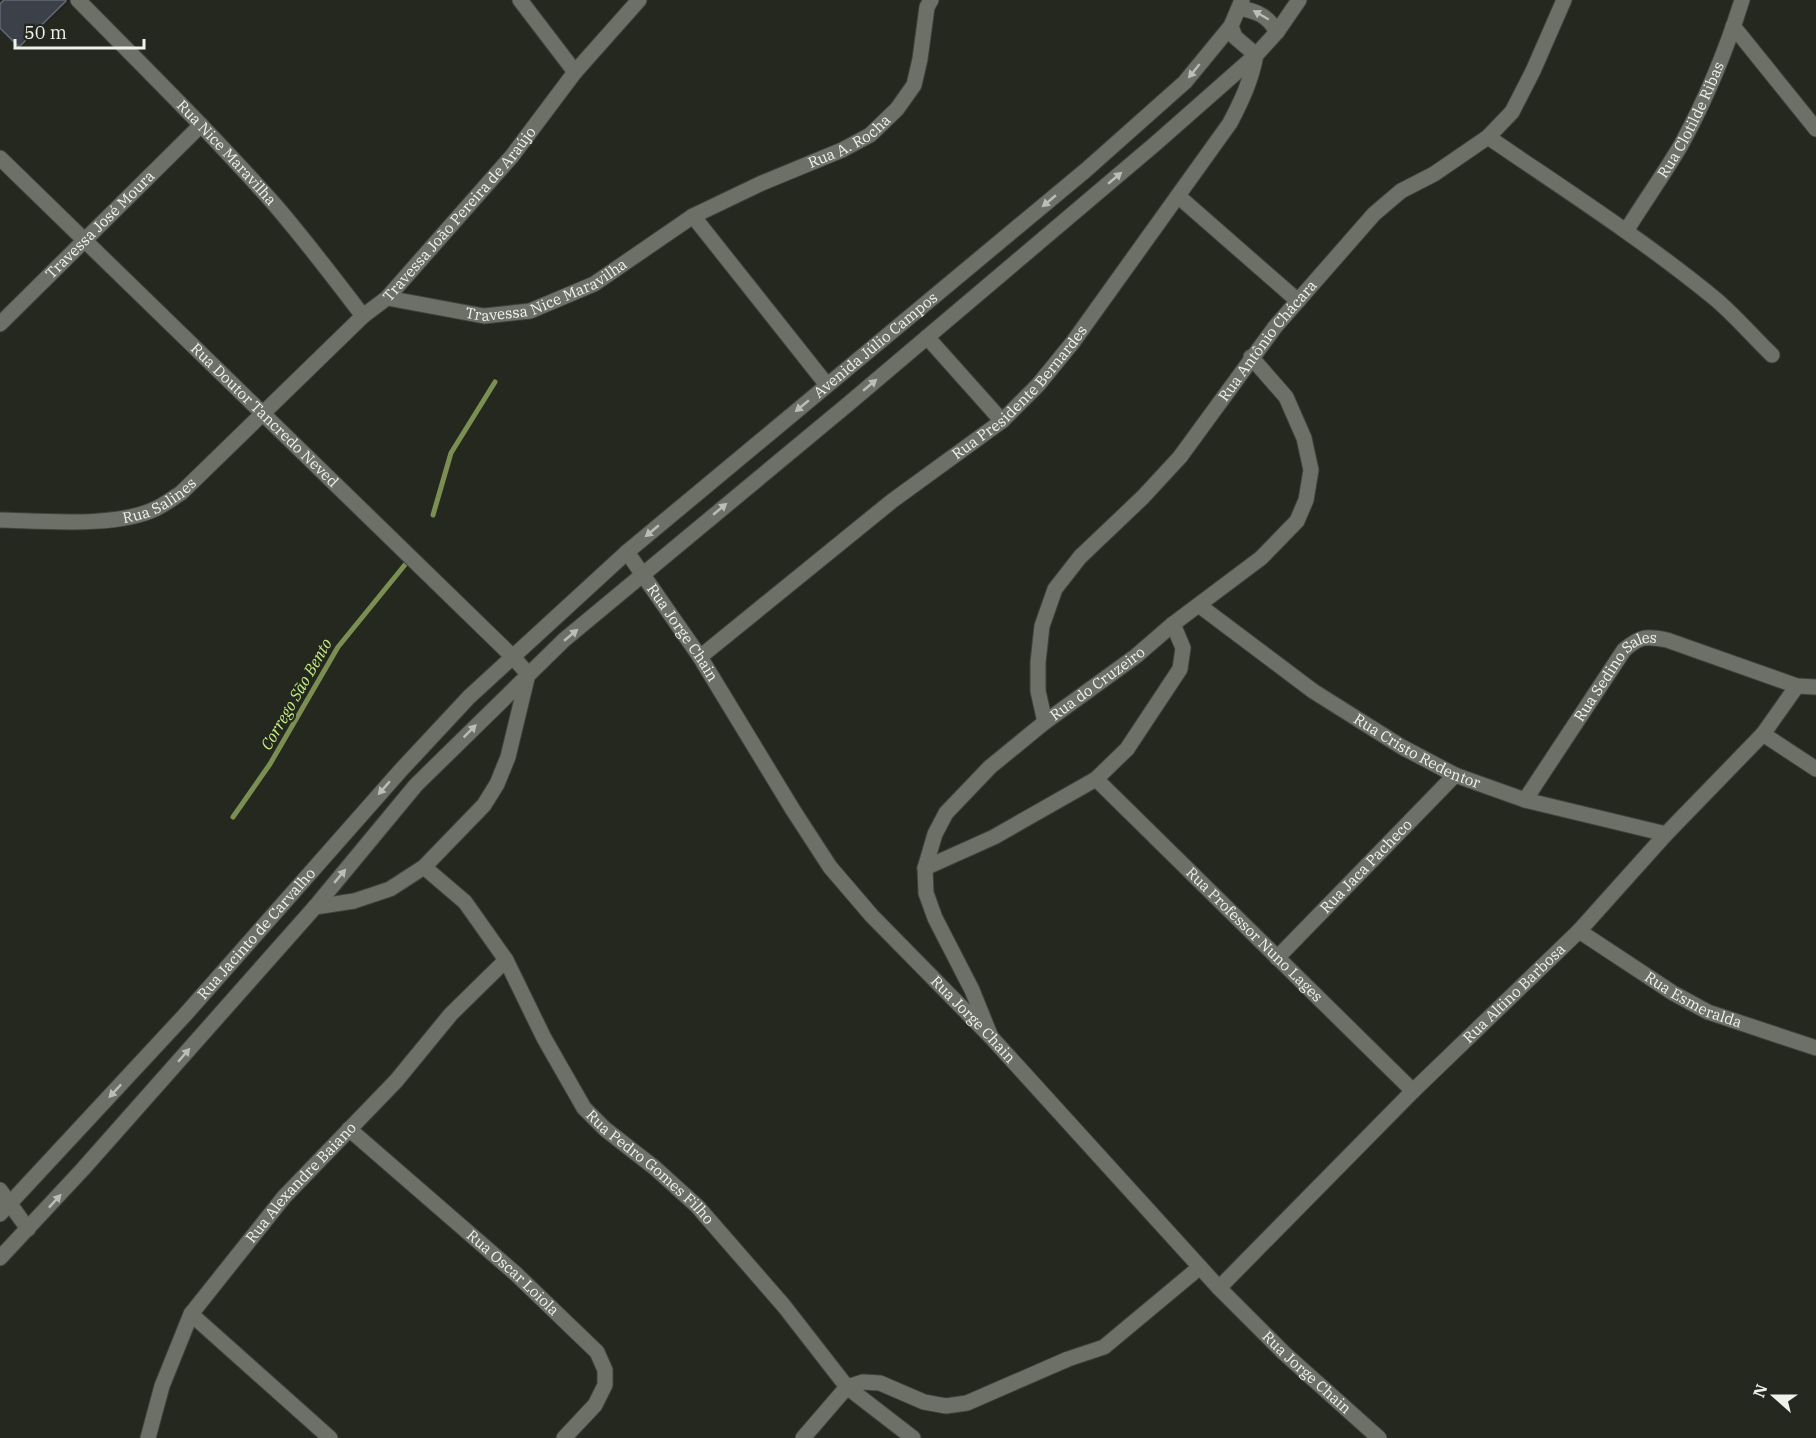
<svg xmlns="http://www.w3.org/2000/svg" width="1816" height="1438" font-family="'IBM Plex Serif',serif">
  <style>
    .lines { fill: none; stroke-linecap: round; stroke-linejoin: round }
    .stream { stroke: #7c8f53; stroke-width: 5 }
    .building { fill: #3a4149; stroke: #636a73; stroke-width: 1.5; filter: url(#shadow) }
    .minor-casing { stroke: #3f423b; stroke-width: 17 }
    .tertiary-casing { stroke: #3f423b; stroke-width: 17 }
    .minor { stroke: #6c7066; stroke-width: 15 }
    .tertiary { stroke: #6c7066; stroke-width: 15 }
    .oneway { fill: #bbbdb6 }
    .labels { text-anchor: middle; stroke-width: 4.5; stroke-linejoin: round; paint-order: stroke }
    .street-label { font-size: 15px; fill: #eff1ec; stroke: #24281f }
    .water-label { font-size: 16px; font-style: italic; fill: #c5ee83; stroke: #24281f }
  </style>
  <defs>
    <filter id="shadow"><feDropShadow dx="5.5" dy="-5.5" stdDeviation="1.5" flood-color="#0009"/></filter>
  </defs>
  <rect width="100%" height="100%" fill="#24281f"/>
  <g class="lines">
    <g class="stream">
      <polyline points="433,515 451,453 495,382"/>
      <polyline points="233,817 270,764 338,647 408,561"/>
    </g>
  </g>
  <polygon class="building" points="4,0 65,0 66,1 19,47 0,28 0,4"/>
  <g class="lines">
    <defs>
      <g id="minor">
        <path id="s1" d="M78,0C144,67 212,134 275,205C306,241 334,278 363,316"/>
        <polyline points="520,0 575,72"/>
        <polyline points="1733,26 1816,129"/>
        <path d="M1488,137C1564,189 1642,239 1713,297C1734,314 1752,336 1772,355"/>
        <path id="s2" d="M0,158L513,657L528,674L508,757L497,784L484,805L424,867L390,889L354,901L315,907"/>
        <polyline points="1178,196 1298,301"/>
        <polyline points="693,216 827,385"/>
        <path id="s3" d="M1626,231C1644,202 1664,174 1681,145C1705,101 1727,48 1742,0"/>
        <path id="s4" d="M387,298L484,316L530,311L594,284L693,216L762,183L842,150L870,135L897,109L914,85L920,59L927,7L931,0"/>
        <path id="s5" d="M0,324L201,125"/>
        <polyline points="927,337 1002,421"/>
        <path id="s6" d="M0,520C44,521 118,528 157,508C165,504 173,498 181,493L363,316L387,298L512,156L575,72L639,0"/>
        <path id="s7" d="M1200,606L1313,691L1402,747L1455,775L1525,800L1666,834"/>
        <path id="s8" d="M700,657L892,501L1002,421L1038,385L1073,342L1230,123C1242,100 1251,81 1256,55"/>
        <path id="s9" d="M1045,722L1038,691V662L1042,626L1055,589L1080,557L1143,497L1180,457L1275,327L1374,214L1401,191L1434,174L1488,137L1512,112L1533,71L1564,0"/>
        <polyline points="1763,734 1816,769"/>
        <path id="s10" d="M1096,779L1413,1091"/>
        <path id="s11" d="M1525,800L1624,650C1640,636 1646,636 1667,640L1797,686L1816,687"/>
        <path id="s12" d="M424,867L465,902L506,960L544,1038L584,1108L605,1129L655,1168L697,1206L784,1306L847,1387L913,1438"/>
        <polyline points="925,868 994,837 1096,779 1127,749 1180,669 1183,648 1173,624"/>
        <path id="s13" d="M1579,931L1673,993L1708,1012L1816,1048"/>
        <path id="s14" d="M1277,958L1455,775"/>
        <path id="s15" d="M991,1037L972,990L935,918L926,893L925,868L935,834L946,813L990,767L1045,722L1136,656L1173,624L1261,558L1297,521L1306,500L1311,470L1304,438L1286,397L1251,357"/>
        <path id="s16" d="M349,1129L516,1274L597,1352L605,1370V1385L595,1405L564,1438"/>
        <polyline points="0,1190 28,1229"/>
        <path id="s17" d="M1219,1288L1413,1091L1579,931L1666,834L1763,734L1797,686"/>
        <polyline points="191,1314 330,1438"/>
        <path id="s18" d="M148,1438L162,1386L191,1314L284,1197L396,1081L451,1014L506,960"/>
        <polyline points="803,1438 847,1387 863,1382 880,1383 924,1402 946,1406 967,1403 1068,1359 1104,1347 1200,1267"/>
      </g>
      <g id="tertiary">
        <path d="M1239,8C1257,11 1268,16 1277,32"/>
        <polyline points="1231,26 1235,37 1256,55"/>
        <path id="s19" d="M627,552L700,657L793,810L830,867L872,916L991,1037L1219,1288L1284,1353L1379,1438"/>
        <path id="s20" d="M0,1214L184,1016L401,770L469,697L627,552L1086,170L1185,82L1231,26L1242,0"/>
        <polyline points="0,1258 83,1169 315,907 416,785 564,640 847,405 1155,144 1256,55 1277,32 1299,0"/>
      </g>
    </defs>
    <use href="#minor" class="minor-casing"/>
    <use href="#tertiary" class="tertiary-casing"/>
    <use href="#minor" class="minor"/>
    <use href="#tertiary" class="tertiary"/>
  </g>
  <defs><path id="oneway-solid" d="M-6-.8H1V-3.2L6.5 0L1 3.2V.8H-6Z" transform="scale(1.5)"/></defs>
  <g class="oneway">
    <use href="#oneway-solid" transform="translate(1261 15) rotate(-150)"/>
    <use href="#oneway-solid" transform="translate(1194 71) rotate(129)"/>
    <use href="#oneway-solid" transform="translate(1115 178) rotate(-40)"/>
    <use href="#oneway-solid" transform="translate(1049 201) rotate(140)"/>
    <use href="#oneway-solid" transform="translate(870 385) rotate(-40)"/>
    <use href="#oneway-solid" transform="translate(802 406) rotate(140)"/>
    <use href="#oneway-solid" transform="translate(720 509) rotate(-40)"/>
    <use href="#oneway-solid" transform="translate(652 531) rotate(140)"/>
    <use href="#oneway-solid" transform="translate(571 635) rotate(-40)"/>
    <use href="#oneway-solid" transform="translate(470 731) rotate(-45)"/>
    <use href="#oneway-solid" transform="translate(384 788) rotate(131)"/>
    <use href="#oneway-solid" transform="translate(340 876) rotate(-50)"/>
    <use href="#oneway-solid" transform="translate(184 1055) rotate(-49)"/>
    <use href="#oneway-solid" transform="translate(115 1091) rotate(133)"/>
    <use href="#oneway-solid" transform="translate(55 1201) rotate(-47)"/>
  </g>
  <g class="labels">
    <g class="street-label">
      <text dy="5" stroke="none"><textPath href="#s3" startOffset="129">Rua Clotilde Ribas</textPath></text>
      <text dy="5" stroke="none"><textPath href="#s4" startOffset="508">Rua A. Rocha</textPath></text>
      <text dy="5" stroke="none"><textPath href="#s1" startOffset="213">Rua Nice Maravilha</textPath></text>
      <text dy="5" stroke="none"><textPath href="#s6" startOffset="582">Travessa João Pereira de Araújo</textPath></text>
      <text dy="5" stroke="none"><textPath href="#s5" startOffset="141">Travessa José Moura</textPath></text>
      <text dy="5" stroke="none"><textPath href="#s4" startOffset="166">Travessa Nice Maravilha</textPath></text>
      <text dy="5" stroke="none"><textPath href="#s9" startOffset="464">Rua Antônio Chácara</textPath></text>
      <text dy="5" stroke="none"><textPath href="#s20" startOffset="1236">Avenida Júlio Campos</textPath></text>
      <text dy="5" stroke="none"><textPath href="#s8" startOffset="416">Rua Presidente Bernardes</textPath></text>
      <text dy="5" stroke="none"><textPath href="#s2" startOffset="369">Rua Doutor Tancredo Neved</textPath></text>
      <text dy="5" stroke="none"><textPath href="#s6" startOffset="164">Rua Salines</textPath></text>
      <text dy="5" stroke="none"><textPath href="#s19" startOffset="98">Rua Jorge Chain</textPath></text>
      <text dy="5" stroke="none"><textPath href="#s15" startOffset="442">Rua do Cruzeiro</textPath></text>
      <text dy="5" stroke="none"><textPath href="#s11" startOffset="156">Rua Sedino Sales</textPath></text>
      <text dy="5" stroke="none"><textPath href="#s7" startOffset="262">Rua Cristo Redentor</textPath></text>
      <text dy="5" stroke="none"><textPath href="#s14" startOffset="128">Rua Jaca Pacheco</textPath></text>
      <text dy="5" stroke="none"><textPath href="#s20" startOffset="380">Rua Jacinto de Carvalho</textPath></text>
      <text dy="5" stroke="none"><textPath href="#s10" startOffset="222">Rua Professor Nuno Lages</textPath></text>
      <text dy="5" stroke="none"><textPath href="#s17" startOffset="417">Rua Altino Barbosa</textPath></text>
      <text dy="5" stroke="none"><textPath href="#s13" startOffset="134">Rua Esmeralda</textPath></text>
      <text dy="5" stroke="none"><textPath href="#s19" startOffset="584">Rua Jorge Chain</textPath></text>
      <text dy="5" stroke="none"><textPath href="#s12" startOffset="381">Rua Pedro Gomes Filho</textPath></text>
      <text dy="5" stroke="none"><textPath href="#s18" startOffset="303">Rua Alexandre Baiano</textPath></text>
      <text dy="5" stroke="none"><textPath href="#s16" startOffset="218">Rua Oscar Loiola</textPath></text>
      <text dy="5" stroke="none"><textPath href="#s19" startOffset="1070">Rua Jorge Chain</textPath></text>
    </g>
    <g class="water-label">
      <text transform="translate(296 694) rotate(-60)" y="6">Corrego São Bento</text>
    </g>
  </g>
  <g transform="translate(1774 1396) rotate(291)" stroke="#24281f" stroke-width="4.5" paint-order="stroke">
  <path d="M0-4.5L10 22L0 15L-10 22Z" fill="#eff1ec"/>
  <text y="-9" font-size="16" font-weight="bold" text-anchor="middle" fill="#eff1ec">N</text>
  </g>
  <path d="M15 39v9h129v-9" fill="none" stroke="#eff1ec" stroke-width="3"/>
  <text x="24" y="39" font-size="18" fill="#eff1ec" stroke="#24281f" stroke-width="4.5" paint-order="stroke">50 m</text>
</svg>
